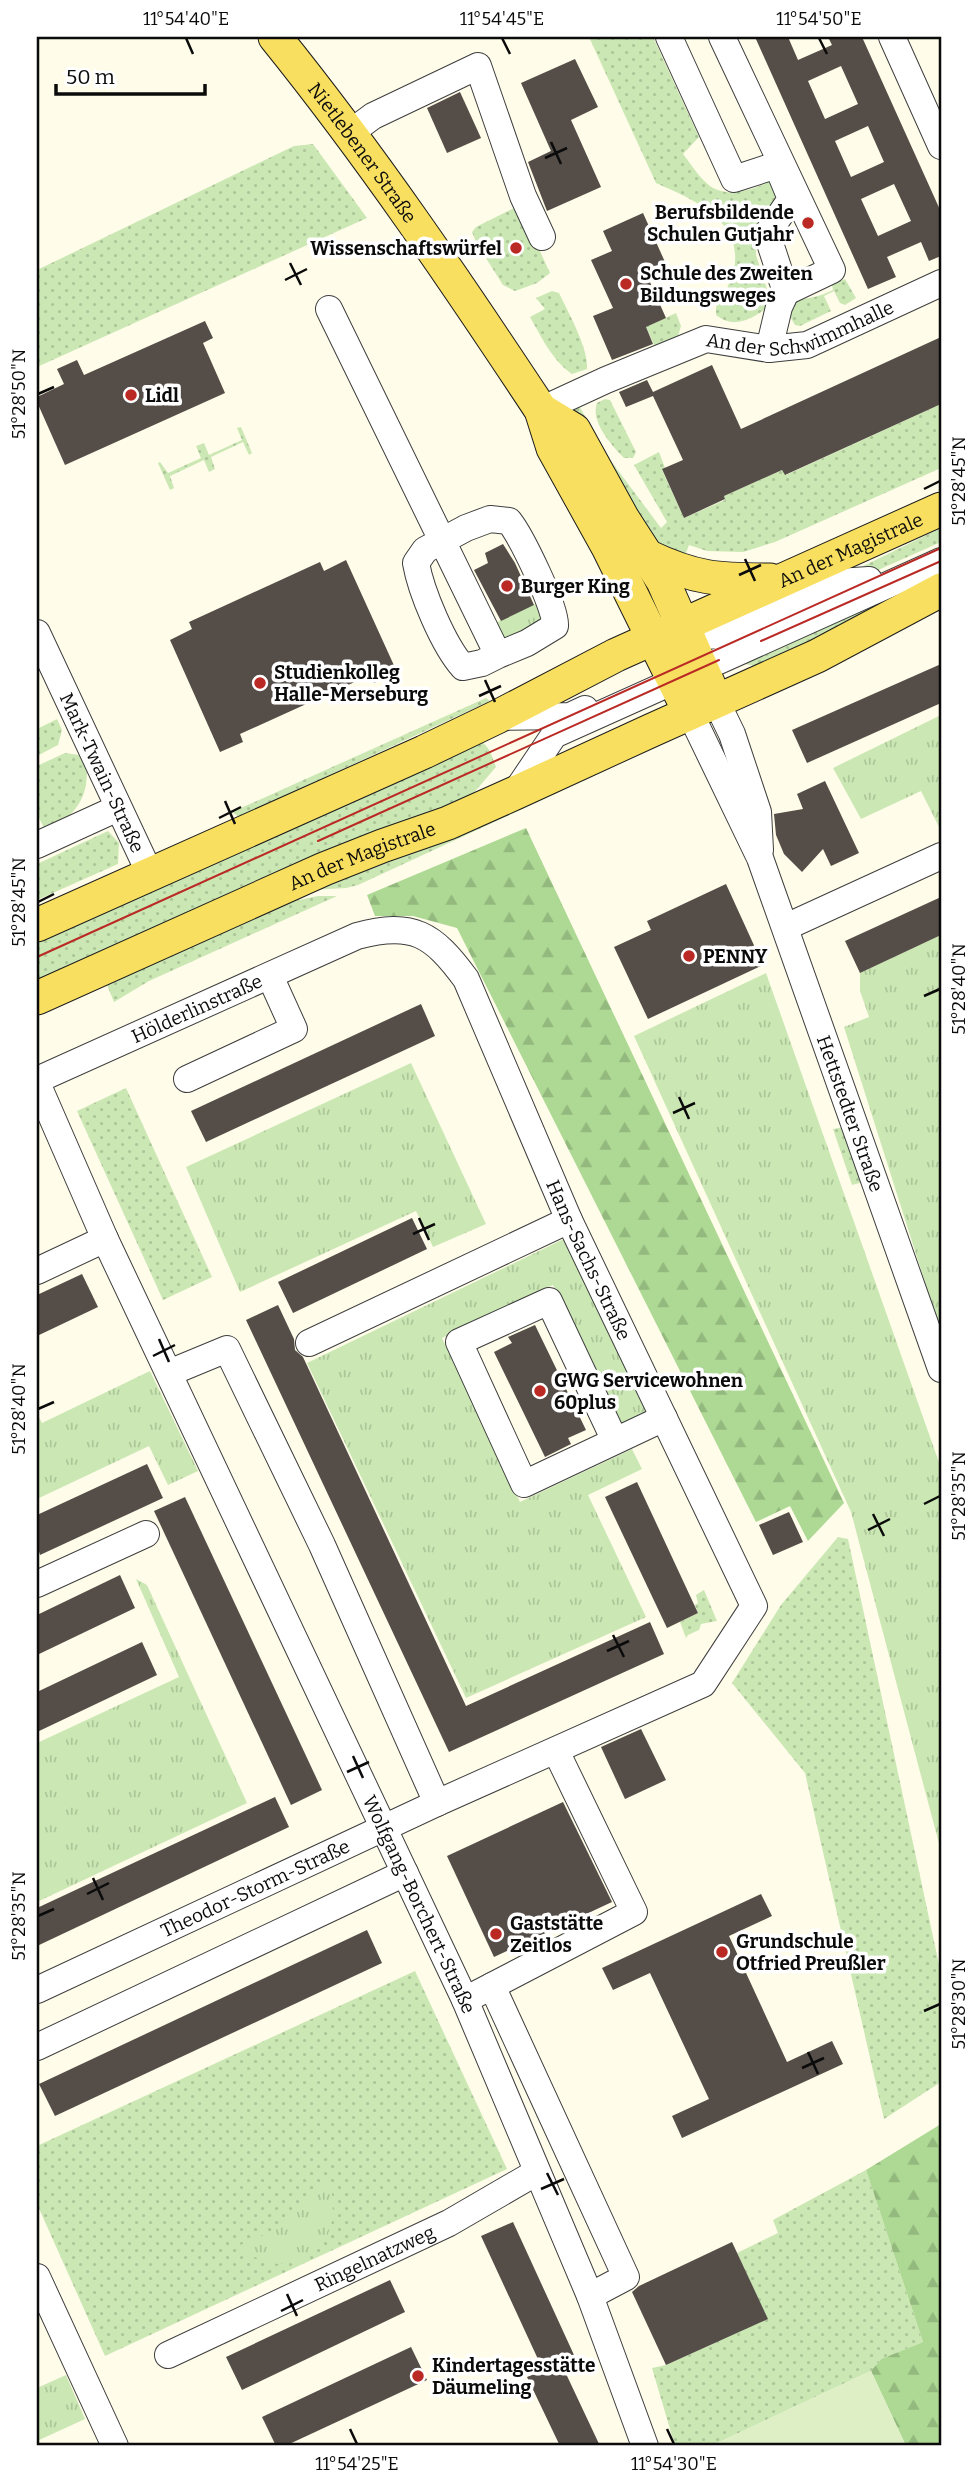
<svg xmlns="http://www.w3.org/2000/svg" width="978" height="2483" font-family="Bitter,serif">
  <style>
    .grass { fill: url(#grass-dots) }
    .forest { fill: url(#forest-firs) }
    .park { fill: url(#park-tufts) }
    .pitch { fill: #deefc6 }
    .building { fill: #544d48; fill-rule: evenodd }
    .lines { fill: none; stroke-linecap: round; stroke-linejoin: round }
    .minor-casing { stroke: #3e3e3e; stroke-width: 28 }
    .major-casing { stroke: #1c1c1c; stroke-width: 35 }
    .minor { stroke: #fff; stroke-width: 26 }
    .major { stroke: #f8df60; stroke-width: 33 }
    .tram { stroke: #ba2924; stroke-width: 2 }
    .ticks { fill: none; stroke: #0b0b0b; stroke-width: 2.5 }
    .poi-dot { fill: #ba2924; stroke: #fff; stroke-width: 2.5 }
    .labels { text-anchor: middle; stroke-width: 7; stroke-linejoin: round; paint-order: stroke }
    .street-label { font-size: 19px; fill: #0b0b0b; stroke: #fff }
    .poi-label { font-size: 19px; font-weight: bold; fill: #0b0b0b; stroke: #fff; text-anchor: start }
    .neatline { fill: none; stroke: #0b0b0b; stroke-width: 2.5 }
    .ticks-label { font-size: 18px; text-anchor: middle; fill: #0b0b0b }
  </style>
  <defs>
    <pattern id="grass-dots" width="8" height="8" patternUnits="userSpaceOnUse" patternTransform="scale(1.75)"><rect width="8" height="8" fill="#cbe8b4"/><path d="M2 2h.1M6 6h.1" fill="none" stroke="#adc699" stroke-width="1.8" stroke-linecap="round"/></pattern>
    <pattern id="forest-firs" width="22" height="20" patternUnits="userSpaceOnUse" patternTransform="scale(1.75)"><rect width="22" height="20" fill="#add994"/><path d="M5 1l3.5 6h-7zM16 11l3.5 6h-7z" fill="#94b97e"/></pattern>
    <pattern id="park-tufts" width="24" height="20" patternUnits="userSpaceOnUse" patternTransform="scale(1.75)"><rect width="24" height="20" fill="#cbe8b4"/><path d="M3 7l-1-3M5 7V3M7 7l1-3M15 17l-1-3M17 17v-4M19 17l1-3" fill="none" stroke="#adc699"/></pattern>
  </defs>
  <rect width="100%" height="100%" fill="#fffce9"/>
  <g class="grass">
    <path d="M589,37H653L699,137L683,154C692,165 704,186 718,190C736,197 760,187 776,178L784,194L756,240V255L772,305C754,317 736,331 716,315C715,295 725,298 729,283C731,276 735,268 735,262C739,217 689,198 656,183Z"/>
    <polygon points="313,144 367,218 37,367 37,270 294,146"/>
    <polygon points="514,208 521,210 550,273 537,283 515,291 503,285 477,244 472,232 476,227"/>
    <path d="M845,279L856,298L845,305L840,303L834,291L824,296L831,311L800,326L795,325L788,313L796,299C810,299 821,296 833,290L832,284Z"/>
    <path d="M552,291L559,293C568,312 589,349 587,369L572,374C552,360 542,338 530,317L545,309L536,298Z"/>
    <polygon points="676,313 681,326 678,336 655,347 646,327"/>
    <path d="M605,399L610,400L636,452L633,458H624C611,445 590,421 597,403Z"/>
    <polygon points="578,404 611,461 661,528 667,522 634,465 659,452 665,468 662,470 684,518 725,500 724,496 782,470 786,475 941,404 941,468 775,542 743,552 707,551 689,545 684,558 662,546 647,534 628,506 573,407"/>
    <polygon points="241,427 252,453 249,455 243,442 211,457 215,469 209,472 204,460 170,476 174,488 170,490 158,463 160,462 168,473 201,458 196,446 204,443 209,455 242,440 237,428"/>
    <polygon points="941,528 941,542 876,571 849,573"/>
    <polygon points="941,569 812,644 755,666 740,663"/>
    <polygon points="486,698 490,701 239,817 232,812"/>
    <polygon points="57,719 62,730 58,745 37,756 37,729"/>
    <polygon points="482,741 490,751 496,767 471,796 37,981 37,937"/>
    <path d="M65,753L79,755L85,759C92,794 77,815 46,832L37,814V766Z"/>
    <polygon points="618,763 607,770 358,885 346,888 310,890"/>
    <polygon points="108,831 119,843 118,864 37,900 37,864"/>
    <polygon points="318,896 337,896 149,981 114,1002 107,985 294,901"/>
    <polygon points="126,1088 212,1277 163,1300 77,1111"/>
    <polygon points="844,1127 863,1182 852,1185 833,1129"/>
    <polygon points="838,1537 848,1539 941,1974 941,2082 884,2119 805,1773 732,1683 781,1605"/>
    <polygon points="704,1590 717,1621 701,1624 699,1630 688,1635 686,1638 680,1622 698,1613 695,1605 698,1603 696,1595"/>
    <polygon points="415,1971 507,2169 105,2356 37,2204 37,2146"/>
    <polygon points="866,2170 923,2342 881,2359 871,2371 711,2446 675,2446 652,2368 666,2365 767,2319 737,2253 778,2233 773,2220"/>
  </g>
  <g class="forest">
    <polygon points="526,828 844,1503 808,1541 790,1506 756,1522 457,928 413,916 375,916 367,895"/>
    <polygon points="941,2124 941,2446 906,2446 871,2371 881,2359 923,2342 866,2170"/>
  </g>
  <g class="park">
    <polygon points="540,602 549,618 502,648 491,625"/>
    <polygon points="941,715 941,831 921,791 861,819 833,768"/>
    <polygon points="941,935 941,1333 844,1027 869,1017 860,991 860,973"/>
    <polygon points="766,973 941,1468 941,1851 851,1512 634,1036"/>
    <polygon points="411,1063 486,1224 433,1247 416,1211 240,1292 186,1167"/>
    <polygon points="570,1236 655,1413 622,1429 553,1285 442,1338 520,1502 632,1449 642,1469 588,1495 646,1617 466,1698 307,1363"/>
    <polygon points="150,1371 198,1471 168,1485 149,1446 37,1499 37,1413 42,1423"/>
    <polygon points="136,1579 147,1585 247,1803 37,1902 37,1743 179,1677"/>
    <path d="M322,2179L332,2193L333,2218L326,2240L301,2262L273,2264L252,2256L240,2245C283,2229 297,2217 322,2179Z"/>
    <polygon points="66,2375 85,2419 37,2441 37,2388"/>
  </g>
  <polygon class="pitch" points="871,2371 906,2446 711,2446"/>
  <g class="building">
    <path d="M755,37H788L798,60L832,45L828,37H862L941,212V256L929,261L921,242L887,257L896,277L868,289ZM841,66L858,104L825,119L808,81ZM868,126L884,162L851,177L835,141ZM894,184L911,221L878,236L861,199Z"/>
    <polygon points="575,59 598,107 571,120 601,187 547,211 528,162 551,151 521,83"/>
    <polygon points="460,92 481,138 447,153 427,108"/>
    <polygon points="643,213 665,262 645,271 666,318 646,327 653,344 612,360 593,316 613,308 591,260 612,251 603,231"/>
    <polygon points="205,321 213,338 203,343 225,393 65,465 37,402 37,397 64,384 57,369 77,360 84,375"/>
    <polygon points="941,337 941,404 785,475 782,470 724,496 725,499 684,518 662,469 683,460 653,396 626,407 619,392 647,380 653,392 712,365 741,429"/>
    <polygon points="503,544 515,563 534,605 501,621 474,570 488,563 485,553"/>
    <polygon points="346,560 397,672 374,683 370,675 240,734 243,742 220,752 170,640 192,629 189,622 320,562 324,571"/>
    <polygon points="941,664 941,703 807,763 792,730"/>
    <polygon points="825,781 859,853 831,866 823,849 802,872 784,854 776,835 774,814 803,809 797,794"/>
    <polygon points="726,884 763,965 648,1019 614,947 651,930 647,921"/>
    <polygon points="941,897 941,935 860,973 845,941"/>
    <polygon points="421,1004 435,1036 206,1142 191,1111"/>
    <polygon points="412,1218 427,1249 293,1313 278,1282"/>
    <polygon points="82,1274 98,1307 37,1336 37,1295"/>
    <polygon points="278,1305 294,1339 295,1350 303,1357 466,1706 650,1622 664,1654 449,1752 246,1320"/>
    <polygon points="535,1325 586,1430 568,1438 571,1444 545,1457 494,1352 512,1343 508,1337"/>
    <polygon points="147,1464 163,1498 40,1555 37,1544 37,1515"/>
    <polygon points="637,1482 698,1613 667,1628 605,1497"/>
    <polygon points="185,1497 322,1790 291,1805 154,1511"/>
    <polygon points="789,1512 803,1542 773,1555 759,1525"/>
    <polygon points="120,1575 135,1608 37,1655 37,1615"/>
    <polygon points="142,1642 157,1675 37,1732 37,1692"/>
    <polygon points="641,1729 666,1780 625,1799 601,1747"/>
    <polygon points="275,1797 289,1827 37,1946 37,1908"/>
    <polygon points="563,1802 612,1902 494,1957 447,1856"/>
    <polygon points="761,1894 772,1916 729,1936 787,2062 832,2041 843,2064 682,2138 672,2116 709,2099 650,1973 613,1990 602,1968"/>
    <polygon points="367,1930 382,1963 55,2116 39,2084"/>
    <polygon points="513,2222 574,2355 560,2361 600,2446 560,2446 527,2377 543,2370 481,2236"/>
    <polygon points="732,2242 768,2319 666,2365 632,2292 639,2286"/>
    <polygon points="390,2280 405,2312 242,2390 226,2357"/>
    <polygon points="411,2347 427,2380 285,2446 276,2446 262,2417"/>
  </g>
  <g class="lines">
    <defs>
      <g id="minor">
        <polyline points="669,37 734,179 777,165 791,199 767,234 786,292 779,307 769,349"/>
        <polyline points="722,37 832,270 786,292"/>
        <polyline points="892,37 941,146"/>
        <polyline points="350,133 373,116 478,66 523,196 542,237"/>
        <path d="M329,309L498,655L527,643L555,626C557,609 521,536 509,521L490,519L466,528L425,550L416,563C421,592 444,646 463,667L482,663L498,655"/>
        <path id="s1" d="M541,410L606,380L706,339L769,349L807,345L941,283"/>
        <path d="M683,626C698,638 710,638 728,632L838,582L869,580"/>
        <path id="s2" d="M37,633L150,874"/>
        <polyline points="716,701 732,734 758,812 760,850"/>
        <path id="s3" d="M690,713L760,858L941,1369"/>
        <polyline points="499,717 570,716 585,709"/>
        <polyline points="515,793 554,735 941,561"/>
        <polyline points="37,845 118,808"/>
        <polyline points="786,927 941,856"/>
        <polyline points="187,1079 294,1029 270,976"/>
        <path id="s4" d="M37,1080L357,936C413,921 433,934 466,979L569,1220L754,1606L703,1684L437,1803L37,1990"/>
        <path id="s5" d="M37,1083L105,1239L465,2000L590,2296L645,2446"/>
        <polyline points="37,1271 105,1239"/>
        <polyline points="309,1343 569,1220"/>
        <polyline points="169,1373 227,1349 322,1545 437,1803"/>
        <polyline points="615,1441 549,1301 459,1342 524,1484 664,1418"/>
        <polyline points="37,1584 146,1534"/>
        <polyline points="492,1986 626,2277 590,2296"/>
        <polyline points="465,2000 634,1912 556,1751"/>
        <polyline points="37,2047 405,1873"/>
        <polyline points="37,2277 115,2446"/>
        <path id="s6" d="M168,2355L449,2223L537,2172"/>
      </g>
      <g id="major">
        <path id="s7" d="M275,37C371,156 457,283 541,410L553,448L608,547L690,713"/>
        <polyline points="541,410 574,430 623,519 663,581 716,701"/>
        <path d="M647,556C695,579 718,580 770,580"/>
        <path id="s8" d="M37,925L424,752L497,717L616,655L941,509"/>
        <path id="s9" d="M37,998L324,869L382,846L448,823L515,793L650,731L817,656L941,590"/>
      </g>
    </defs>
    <use href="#minor" class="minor-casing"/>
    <use href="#major" class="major-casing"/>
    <use href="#minor" class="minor"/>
    <use href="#major" class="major"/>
    <g class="tram">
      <polyline points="761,641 941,561"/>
      <polyline points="318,841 719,660"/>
      <polyline points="37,957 941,548"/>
    </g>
  </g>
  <path class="ticks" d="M186,38L193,54M502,38L510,54M819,38L827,54M551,142L561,164M545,158L567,148M290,263L301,285M285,280L307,269M38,394L54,387M924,489L940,481M745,559L755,581M739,575L761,565M485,680L495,702M479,696L501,686M225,801L235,824M219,818L241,807M38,902L54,894M924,996L940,989M679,1097L689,1119M673,1113L695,1103M419,1218L429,1240M413,1234L435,1224M159,1339L169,1362M153,1356L175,1345M38,1409L54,1402M924,1504L940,1496M873,1514L884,1536M868,1530L890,1519M613,1635L624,1657M607,1651L629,1641M353,1756L363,1778M347,1772L369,1762M93,1878L103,1900M87,1894L109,1883M38,1916L54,1909M924,2011L940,2004M808,2052L818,2074M802,2068L824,2058M547,2173L558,2195M541,2189L564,2179M287,2294L297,2316M281,2311L303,2300M350,2429L357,2444M667,2429L674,2444"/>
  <g class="poi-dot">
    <circle cx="808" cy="223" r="7"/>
    <circle cx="516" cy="248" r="7"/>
    <circle cx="626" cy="284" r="7"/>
    <circle cx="131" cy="395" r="7"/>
    <circle cx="507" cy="586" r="7"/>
    <circle cx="260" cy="683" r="7"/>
    <circle cx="689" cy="956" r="7"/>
    <circle cx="540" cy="1391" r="7"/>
    <circle cx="496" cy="1934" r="7"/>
    <circle cx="722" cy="1952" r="7"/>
    <circle cx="418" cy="2376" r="7"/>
  </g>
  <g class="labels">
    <g class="street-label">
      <text dy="7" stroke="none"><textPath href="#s7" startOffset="145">Nietlebener Straße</textPath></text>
      <text dy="7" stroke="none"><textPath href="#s1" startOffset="278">An der Schwimmhalle</textPath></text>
      <text dy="7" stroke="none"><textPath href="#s8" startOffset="896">An der Magistrale</textPath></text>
      <text dy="7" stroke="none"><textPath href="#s2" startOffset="154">Mark-Twain-Straße</textPath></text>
      <text dy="7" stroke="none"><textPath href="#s9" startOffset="355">An der Magistrale</textPath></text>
      <text dy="7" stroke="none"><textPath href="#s4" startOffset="175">Hölderlinstraße</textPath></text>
      <text dy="7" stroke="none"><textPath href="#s3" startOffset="432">Hettstedter Straße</textPath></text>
      <text dy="7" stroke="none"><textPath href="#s4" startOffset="786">Hans-Sachs-Straße</textPath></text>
      <text transform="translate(255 1888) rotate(-25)" y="7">Theodor-Storm-Straße</text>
      <text dy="7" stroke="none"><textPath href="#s5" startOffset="906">Wolfgang-Borchert-Straße</textPath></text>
      <text dy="7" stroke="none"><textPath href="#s6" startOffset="228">Ringelnatzweg</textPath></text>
    </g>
    <g class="poi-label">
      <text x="794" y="219" text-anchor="end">Berufsbildende<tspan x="794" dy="22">Schulen Gutjahr</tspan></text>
      <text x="502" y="255" text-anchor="end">Wissenschaftswürfel</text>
      <text x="640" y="280">Schule des Zweiten<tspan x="640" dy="22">Bildungsweges</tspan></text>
      <text x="145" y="402">Lidl</text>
      <text x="521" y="593">Burger King</text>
      <text x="274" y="679">Studienkolleg<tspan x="274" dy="22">Halle-Merseburg</tspan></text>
      <text x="703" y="963">PENNY</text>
      <text x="554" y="1387">GWG Servicewohnen<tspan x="554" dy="22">60plus</tspan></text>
      <text x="510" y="1930">Gaststätte<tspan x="510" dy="22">Zeitlos</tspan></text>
      <text x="736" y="1948">Grundschule<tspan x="736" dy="22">Otfried Preußler</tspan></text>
      <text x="432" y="2372">Kindertagesstätte<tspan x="432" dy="22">Däumeling</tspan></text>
    </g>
  </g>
  <rect width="978" height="2483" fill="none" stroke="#ffffff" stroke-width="77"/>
  <path d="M56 84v10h149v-10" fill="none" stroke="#0b0b0b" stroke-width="3.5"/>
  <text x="66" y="84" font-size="21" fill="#0b0b0b" stroke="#ffffff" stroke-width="5" paint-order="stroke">50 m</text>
  <rect x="38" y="38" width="902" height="2406" class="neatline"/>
  <g class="ticks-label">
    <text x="186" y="25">11°54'40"E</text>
    <text x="502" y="25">11°54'45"E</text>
    <text x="819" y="25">11°54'50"E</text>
    <text transform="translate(19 394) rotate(-90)" y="6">51°28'50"N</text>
    <text transform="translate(959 481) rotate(-90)" y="6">51°28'45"N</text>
    <text transform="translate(19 902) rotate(-90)" y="6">51°28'45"N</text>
    <text transform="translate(959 989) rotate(-90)" y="6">51°28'40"N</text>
    <text transform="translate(19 1409) rotate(-90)" y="6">51°28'40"N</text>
    <text transform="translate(959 1496) rotate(-90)" y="6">51°28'35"N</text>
    <text transform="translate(19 1916) rotate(-90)" y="6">51°28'35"N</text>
    <text transform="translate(959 2004) rotate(-90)" y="6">51°28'30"N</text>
    <text x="357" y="2470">11°54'25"E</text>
    <text x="674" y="2470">11°54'30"E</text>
  </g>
</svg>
